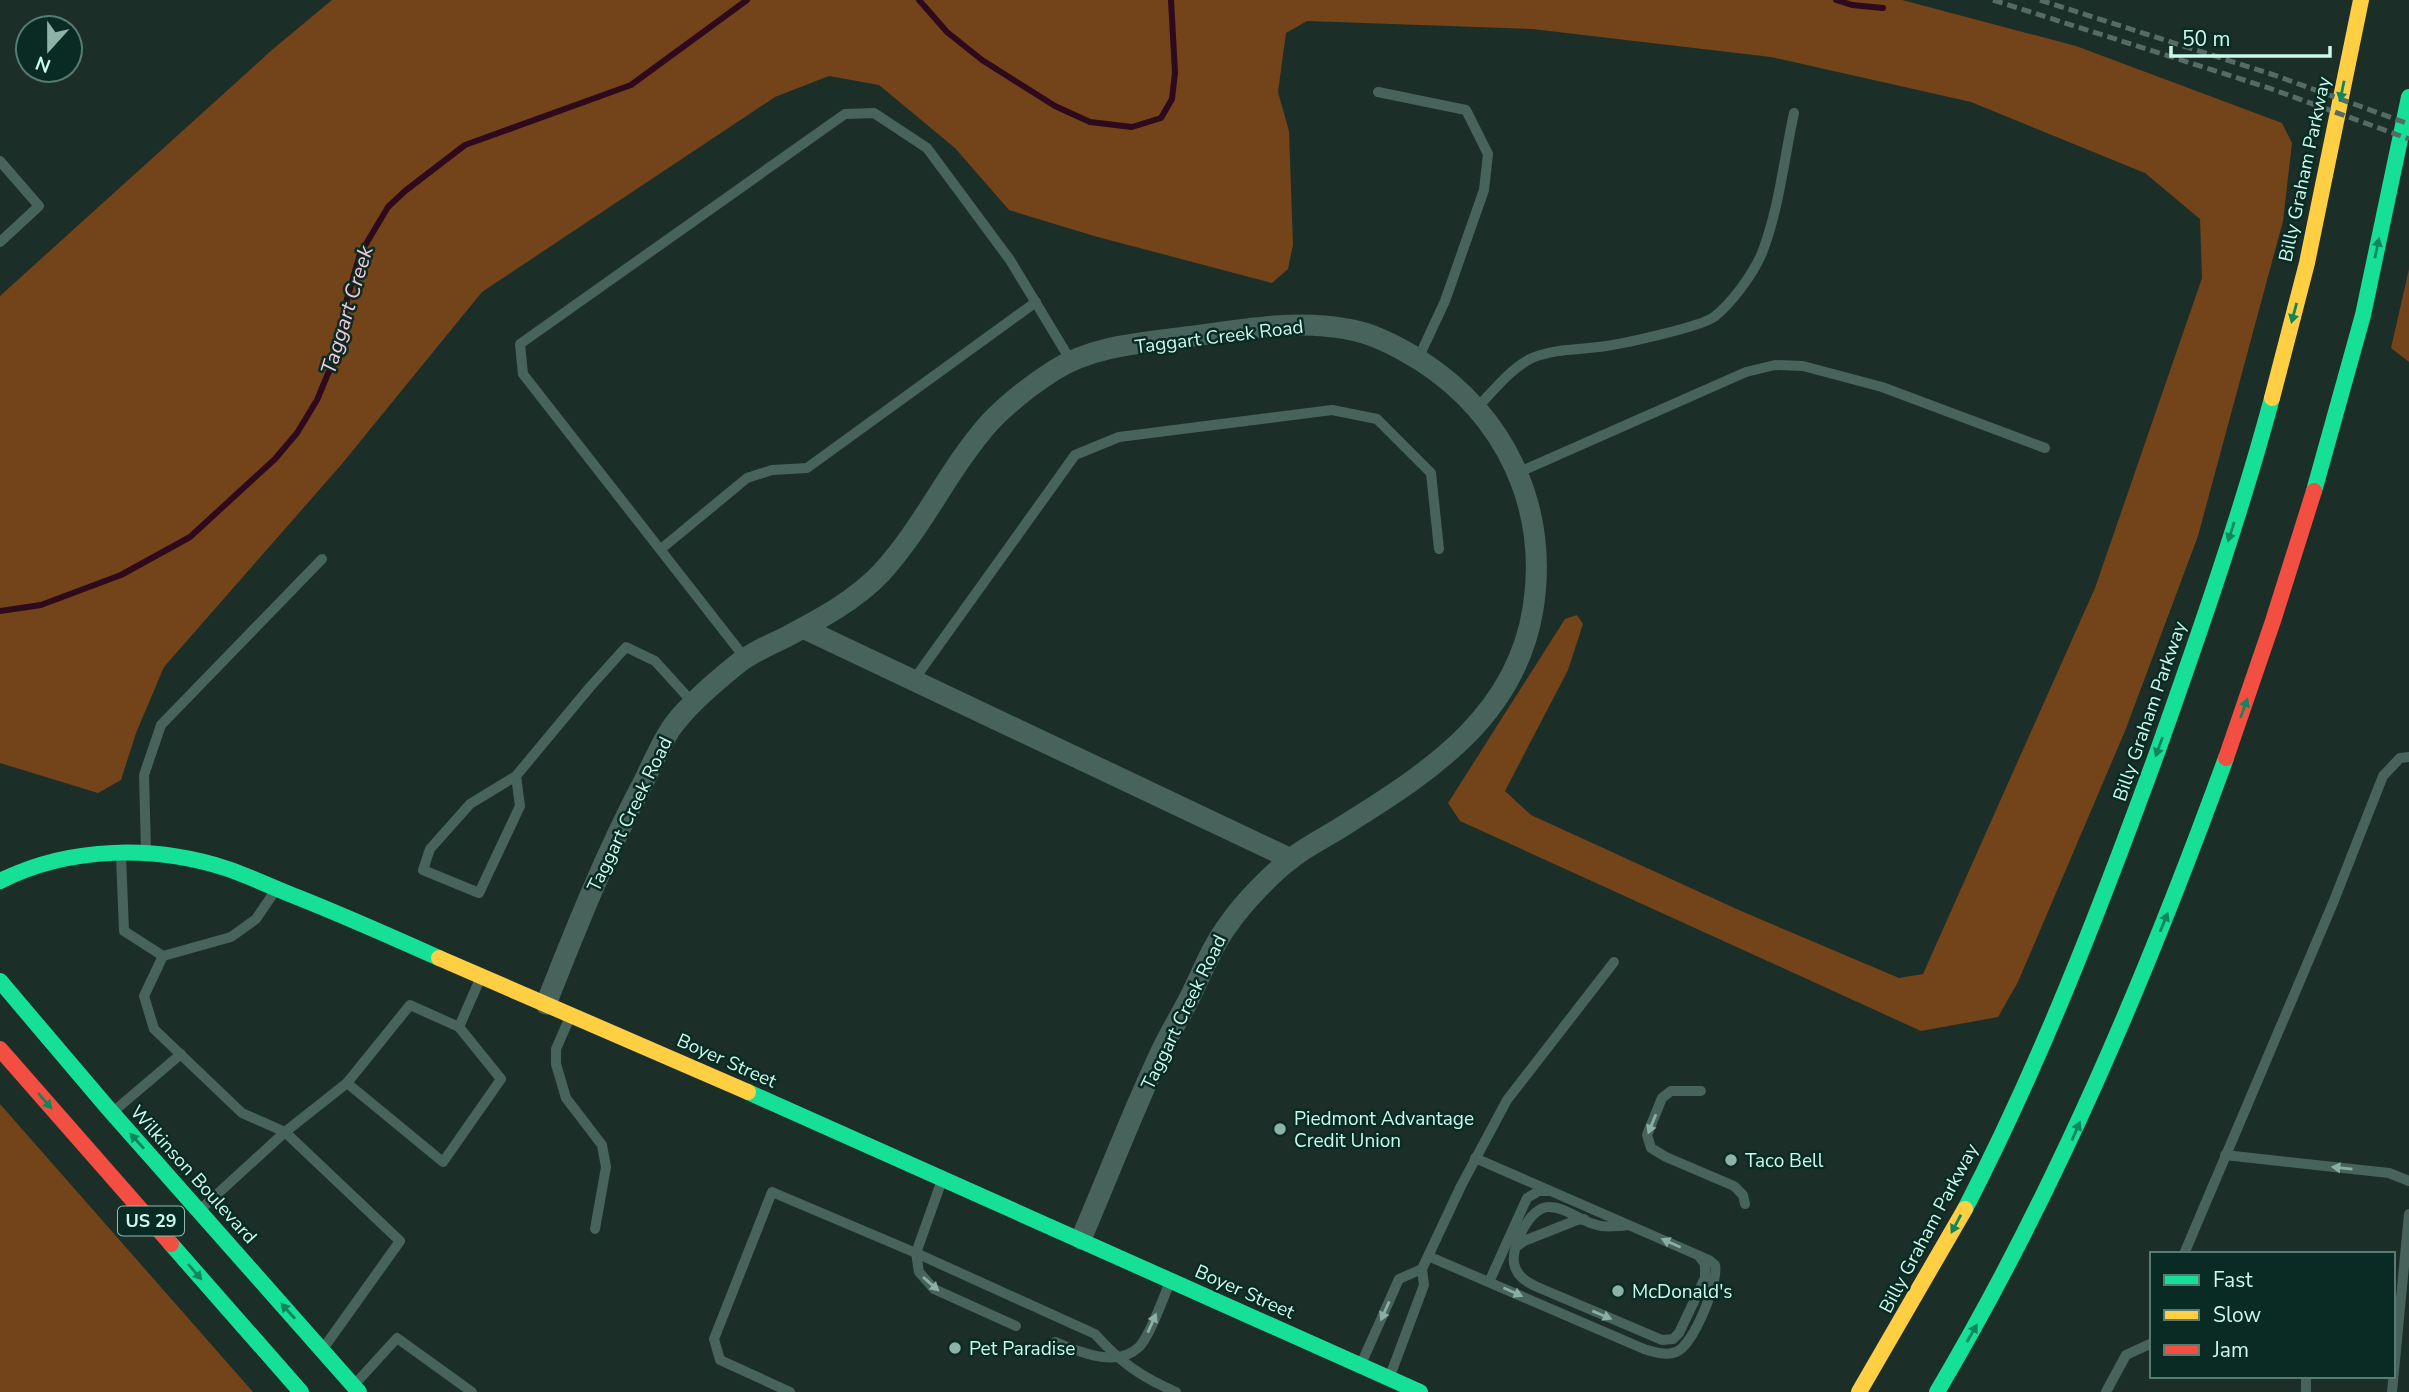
<svg xmlns="http://www.w3.org/2000/svg" width="2409" height="1392" font-family="'Nunito Sans',sans-serif">
  <style>
    .forest { fill: #73431a }
    .lines { fill: none; stroke-linecap: round; stroke-linejoin: round }
    .stream { stroke: #2f091c; stroke-width: 6 }
    .lane { stroke: #48635c; stroke-width: 10 }
    .street { stroke: #48635c; stroke-width: 21 }
    .fast { stroke: #16e098; stroke-width: 16 }
    .slow { stroke: #ffcf43; stroke-width: 16 }
    .jam { stroke: #f24e42; stroke-width: 16 }
    .rail { stroke: #556b65; stroke-width: 5; stroke-dasharray: 10 5; stroke-linecap: butt }
    .oneway { fill: #10865e }
    .oneway2 { fill: #8aaea4 }
    .poi-dot { fill: #8eb2a7; stroke: #092b23; stroke-width: 2.5 }
    .labels { text-anchor: middle; stroke-width: 5; stroke-linejoin: round; paint-order: stroke }
    .shield { fill: #092b23; stroke: #91bbaf; stroke-width: 2 }
    .shield-label { font-size: 18px; font-weight: bold; fill: #cbf9eb }
    .street-label { font-size: 19px; fill: #cbf9eb; stroke: #092b23 }
    .poi-label { font-size: 19px; fill: #cbf9eb; stroke: #092b23; text-anchor: start }
    .water-label { font-size: 21px; font-style: italic; fill: #fbc8db; stroke: #092b23 }
  </style>
  <rect width="100%" height="100%" fill="#1c2e28"/>
  <g class="forest">
    <polygon points="332,0 1902,0 2076,46 2282,123 2292,143 2283,221 2198,536 2125,731 2018,982 1998,1017 1921,1031 1460,821 1448,803 1565,619 1577,615 1583,624 1568,670 1505,791 1531,815 1741,911 1899,978 1923,974 2095,588 2202,278 2200,219 2145,173 1971,102 1771,57 1532,29 1307,21 1286,33 1278,92 1289,131 1293,245 1288,269 1272,283 1094,236 1009,210 955,148 879,85 829,76 775,97 482,292 341,465 164,667 136,733 121,780 98,793 0,763 0,296 273,49"/>
    <polygon points="2409,269 2409,362 2391,348"/>
    <polygon points="0,1104 253,1392 0,1392"/>
  </g>
  <g class="lines">
    <g class="stream">
      <polyline points="919,0 947,32 982,60 1055,106 1090,122 1132,127 1161,118 1172,99 1175,73 1171,0"/>
      <polyline points="1836,0 1852,5 1883,8"/>
      <polyline points="0,611 41,605 121,575 190,537 275,459 297,433 317,400 337,352 347,299 360,254 388,207 405,191 465,145 631,85 747,0"/>
    </g>
    <g class="lane">
      <polyline points="1378,92 1466,110 1488,154 1484,190 1445,301 1418,359"/>
      <polyline points="0,161 39,206 0,242"/>
      <path d="M1477,408C1493,391 1511,368 1532,358C1556,348 1581,350 1606,346C1626,343 1700,327 1714,317C1732,303 1753,274 1762,253C1779,209 1784,159 1794,113"/>
      <polyline points="1517,473 1746,372 1775,365 1803,366 1882,387 2045,448"/>
      <polyline points="661,549 747,478 772,470 807,468 1036,302"/>
      <polyline points="745,658 523,374 520,344 845,114 874,113 927,148 1010,260 1071,361"/>
      <polyline points="913,681 1075,455 1119,437 1332,410 1377,419 1431,473 1439,549"/>
      <polyline points="516,776 520,806 479,893 423,870 430,849 470,804 516,776 590,687 626,647 655,661 694,704"/>
      <polyline points="146,852 144,775 161,725 322,559"/>
      <polyline points="121,856 124,931 163,956"/>
      <polyline points="275,891 256,919 231,937 163,956 144,996 154,1029 242,1113 285,1132 400,1241 325,1346"/>
      <polyline points="570,1017 556,1049 556,1064 566,1098 602,1145 606,1167 595,1229"/>
      <polyline points="347,1083 443,1162 501,1079 459,1027 480,979"/>
      <polyline points="1701,1091 1671,1091 1662,1098 1647,1135 1651,1148 1666,1157 1734,1186 1743,1195 1745,1204"/>
      <polyline points="114,1111 181,1054"/>
      <polyline points="2225,1155 2389,1173 2409,1181"/>
      <polyline points="942,1180 916,1253 919,1272 934,1289 1016,1326"/>
      <polyline points="201,1209 285,1132 347,1083 410,1005 459,1027"/>
      <path d="M1628,1225C1620,1226 1609,1227 1601,1226C1583,1224 1568,1207 1549,1207C1530,1206 1511,1247 1514,1263C1516,1275 1525,1281 1535,1286L1662,1340L1673,1339L1679,1333L1705,1278V1264L1699,1256"/>
      <polyline points="1516,1247 1524,1241 1577,1220 1584,1219"/>
      <polyline points="2184,1254 2333,903 2383,776 2400,758 2409,757"/>
      <path d="M1428,1256L1644,1349C1654,1352 1666,1356 1676,1352C1693,1346 1719,1282 1715,1265L1709,1260L1475,1158"/>
      <polyline points="1489,1282 1527,1198 1539,1191 1550,1191"/>
      <path d="M1055,1342C1078,1351 1116,1369 1139,1347C1150,1336 1163,1298 1170,1282"/>
      <polyline points="1362,1362 1399,1279 1422,1269"/>
      <polyline points="1390,1376 1424,1285 1422,1269 1461,1186 1507,1100 1614,962"/>
      <polyline points="355,1384 397,1338 472,1392"/>
      <path d="M790,1392L720,1360L714,1339L772,1192L916,1253L1095,1334C1120,1362 1141,1377 1176,1392"/>
      <polyline points="2106,1392 2126,1355 2152,1343"/>
      <polyline points="2306,1392 2306,1376"/>
      <polyline points="2392,1392 2409,1214"/>
    </g>
    <g class="street">
      <polyline points="803,628 1291,859"/>
      <path d="M546,1004C576,928 606,853 644,781C652,764 660,746 670,730C685,707 715,682 736,665C751,653 769,645 786,637C820,619 856,600 882,572C924,526 949,468 990,422C1009,402 1030,386 1053,371C1092,346 1141,343 1186,337C1240,330 1293,319 1347,329C1373,333 1399,347 1421,361C1506,416 1549,508 1533,609C1516,714 1434,769 1351,821C1332,834 1310,844 1292,858C1271,874 1243,903 1228,925C1212,946 1202,973 1190,997C1180,1017 1167,1037 1158,1058C1130,1118 1107,1179 1081,1239"/>
    </g>
    <g class="fast">
      <polyline points="2314,491 2363,315 2409,97"/>
      <path d="M0,881C70,846 155,845 228,869C251,877 274,888 297,897C345,916 392,937 439,958"/>
      <polyline points="0,981 107,1107 359,1392"/>
      <polyline points="748,1092 1420,1392"/>
      <path d="M1965,1209C2041,1062 2101,906 2158,750C2199,634 2240,517 2272,398"/>
      <polyline points="171,1244 301,1392"/>
      <path d="M1937,1392C2056,1191 2146,977 2226,758"/>
    </g>
    <g class="slow">
      <polyline points="2272,398 2307,263 2361,0"/>
      <polyline points="439,958 748,1092"/>
      <polyline points="1859,1392 1965,1209"/>
    </g>
    <g class="jam">
      <polyline points="2226,758 2273,621 2314,491"/>
      <polyline points="0,1049 171,1244"/>
    </g>
    <g class="rail">
      <polyline points="1993,0 2269,88 2409,139"/>
      <polyline points="2040,0 2274,75 2409,124"/>
    </g>
  </g>
  <defs><path id="oneway-solid" d="M-6-.8H1V-3.2L6.5 0L1 3.2V.8H-6Z" transform="scale(1.75)"/></defs>
  <g class="oneway">
    <use href="#oneway-solid" transform="translate(2342 91) rotate(102)"/>
    <use href="#oneway-solid" transform="translate(2377 248) rotate(-78)"/>
    <use href="#oneway-solid" transform="translate(2294 313) rotate(105)"/>
    <use href="#oneway-solid" transform="translate(2231 532) rotate(108)"/>
    <use href="#oneway-solid" transform="translate(2244 708) rotate(-70)"/>
    <use href="#oneway-solid" transform="translate(2159 747) rotate(110)"/>
    <use href="#oneway-solid" transform="translate(2164 922) rotate(-68)"/>
    <use href="#oneway-solid" transform="translate(45 1101) rotate(49)"/>
    <use href="#oneway-solid" transform="translate(2076 1131) rotate(-66)"/>
    <use href="#oneway-solid" transform="translate(137 1141) rotate(-132)"/>
    <use href="#oneway-solid" transform="translate(1956 1224) rotate(118)"/>
    <use href="#oneway-solid" transform="translate(195 1272) rotate(49)"/>
    <use href="#oneway-solid" transform="translate(288 1311) rotate(-132)"/>
    <use href="#oneway-solid" transform="translate(1972 1333) rotate(-60)"/>
  </g>
  <g class="oneway2">
    <use href="#oneway-solid" transform="translate(1652 1124) rotate(112)"/>
    <use href="#oneway-solid" transform="translate(2342 1168) rotate(-174)"/>
    <use href="#oneway-solid" transform="translate(1671 1243) rotate(-156)"/>
    <use href="#oneway-solid" transform="translate(931 1284) rotate(41)"/>
    <use href="#oneway-solid" transform="translate(1513 1292) rotate(24)"/>
    <use href="#oneway-solid" transform="translate(1385 1311) rotate(114)"/>
    <use href="#oneway-solid" transform="translate(1602 1315) rotate(23)"/>
    <use href="#oneway-solid" transform="translate(1152 1323) rotate(-66)"/>
  </g>
  <g class="poi-dot">
    <circle cx="1280" cy="1129" r="7"/>
    <circle cx="1731" cy="1160" r="7"/>
    <circle cx="1618" cy="1291" r="7"/>
    <circle cx="955" cy="1348" r="7"/>
  </g>
  <g class="labels">
    <rect class="shield" x="118" y="1206.5" width="66" height="29" rx="5"/>
    <g class="shield-label">
      <text x="151" y="1227">US 29</text>
    </g>
    <g class="street-label">
      <text transform="translate(2304 169) rotate(-78)" y="7">Billy Graham Parkway</text>
      <text transform="translate(1219 336) rotate(-7)" y="7">Taggart Creek Road</text>
      <text transform="translate(2149 711) rotate(-71)" y="7">Billy Graham Parkway</text>
      <text transform="translate(629 814) rotate(-64)" y="7">Taggart Creek Road</text>
      <text transform="translate(1183 1012) rotate(-64)" y="7">Taggart Creek Road</text>
      <text transform="translate(727 1060) rotate(24)" y="7">Boyer Street</text>
      <text transform="translate(194 1174) rotate(48)" y="7">Wilkinson Boulevard</text>
      <text transform="translate(1928 1228) rotate(-62)" y="7">Billy Graham Parkway</text>
      <text transform="translate(1245 1291) rotate(24)" y="7">Boyer Street</text>
    </g>
    <g class="poi-label">
      <text x="1294" y="1125">Piedmont Advantage<tspan x="1294" dy="22">Credit Union</tspan></text>
      <text x="1745" y="1167">Taco Bell</text>
      <text x="1632" y="1298">McDonald's</text>
      <text x="969" y="1355">Pet Paradise</text>
    </g>
    <g class="water-label">
      <text transform="translate(347 310) rotate(-73)" y="7">Taggart Creek</text>
    </g>
  </g>
  <rect x="2150" y="1252" width="245" height="126" fill="#092b23" stroke="#577d73" stroke-width="2"/>
  <rect x="2164" y="1275" width="35" height="10" fill="#16e098" stroke="#577d73" stroke-width="2"/>
  <text x="2213" y="1287" font-size="21" fill="#cbf9eb">Fast</text>
  <rect x="2164" y="1310" width="35" height="10" fill="#ffcf43" stroke="#577d73" stroke-width="2"/>
  <text x="2213" y="1322" font-size="21" fill="#cbf9eb">Slow</text>
  <rect x="2164" y="1345" width="35" height="10" fill="#f24e42" stroke="#577d73" stroke-width="2"/>
  <text x="2213" y="1357" font-size="21" fill="#cbf9eb">Jam</text>
  <g transform="translate(49 49) rotate(201)"><circle r="33" fill="#092b23" stroke="#577d73" stroke-width="2"/>
  <path d="M0-5L12 26L0 18L-12 26Z" fill="#8eb2a7"/>
  <text y="-10" font-size="19" font-weight="bold" text-anchor="middle" fill="#cbf9eb">N</text>
  </g>
  <path d="M2171 46v10h159v-10" fill="none" stroke="#cbf9eb" stroke-width="3.5"/>
  <text x="2182" y="46" font-size="21" fill="#cbf9eb" stroke="#092b23" stroke-width="5" paint-order="stroke">50 m</text>
</svg>
